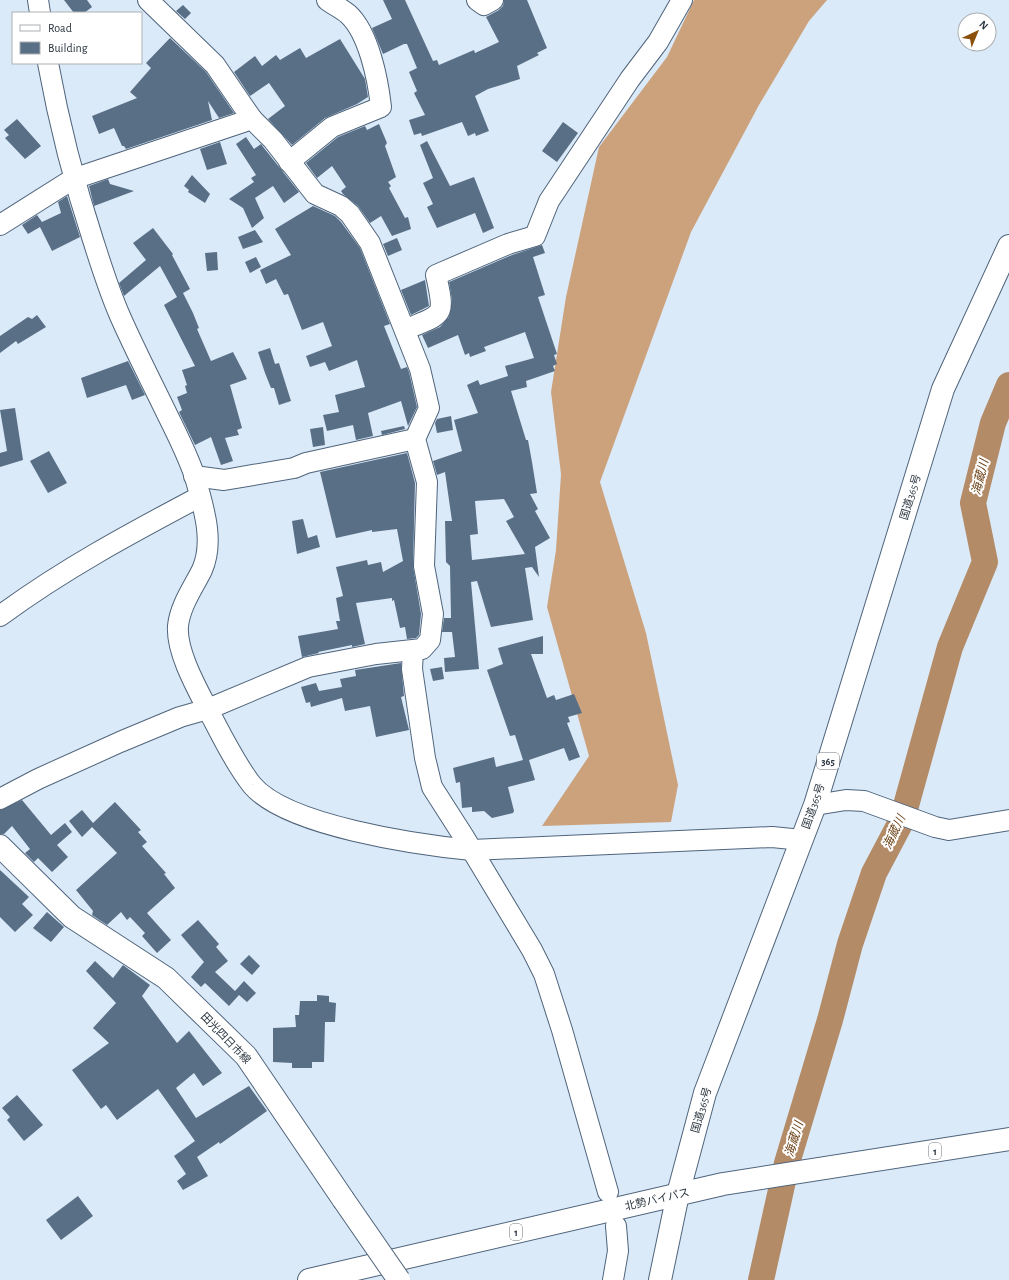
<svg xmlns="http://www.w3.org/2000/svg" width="1009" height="1280" font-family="'Alegreya Sans','Noto Sans JP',sans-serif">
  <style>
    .forest { fill: #cca27d }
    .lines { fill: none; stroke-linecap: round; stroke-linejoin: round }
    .river { stroke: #b48b67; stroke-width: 26 }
    .building { fill: #596f86; fill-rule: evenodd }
    .minor-casing { stroke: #4f647b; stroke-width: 22 }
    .major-casing { stroke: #4f647b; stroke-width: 24 }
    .highway-casing { stroke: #4f647b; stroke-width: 24 }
    .minor { stroke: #fff; stroke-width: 20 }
    .major { stroke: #fff; stroke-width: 22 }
    .highway { stroke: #fff; stroke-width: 22 }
    .major-bridge-casing { stroke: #4f647b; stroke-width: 24; stroke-linecap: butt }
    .major-bridge { stroke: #fff; stroke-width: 22 }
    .labels { text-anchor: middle; stroke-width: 4; stroke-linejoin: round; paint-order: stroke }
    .shield { fill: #fff; stroke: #6b7279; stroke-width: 1 }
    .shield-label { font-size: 10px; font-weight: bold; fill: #2c3640 }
    .street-label { font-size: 11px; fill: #2c3640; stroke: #fff }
    .water-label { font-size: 12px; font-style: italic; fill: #6e4419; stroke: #fff }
  </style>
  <rect width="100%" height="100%" fill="#dbeaf9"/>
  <polygon class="forest" points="694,0 827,0 809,21 759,105 691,232 600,482 646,633 678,785 671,822 542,826 589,756 547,607 556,550 561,474 551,392 566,297 599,147 667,57"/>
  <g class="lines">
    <polyline class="river" points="761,1280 787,1163 830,1020 850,944 874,873 902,820 950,647 985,562 973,503 993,423 1009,385"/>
  </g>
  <g class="building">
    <polygon points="64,0 87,0 92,7 84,13 74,13"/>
    <polygon points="383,0 405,0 433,61 437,60 439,65 474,50 475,53 499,42 486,17 499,10 503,6 504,0 527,0 547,48 537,53 539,55 517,66 520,79 488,89 475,96 489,131 476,136 475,133 468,136 462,122 422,136 421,133 414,135 409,120 425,115 414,93 417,91 409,72 417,68 407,44 404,44 383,54 372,28 392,19"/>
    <polygon points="183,5 191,13 185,19 176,11"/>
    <polygon points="170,38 206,72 234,113 219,118 208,101 212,120 126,149 124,146 122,146 114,128 99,134 92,116 137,98 130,92 151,68 146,63"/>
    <polygon points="340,39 365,79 368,97 357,104 325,118 292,145 268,119 285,106 269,83 250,96 234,72 255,56 262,66 276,55 280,60 300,48 306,58"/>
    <polygon points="17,119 41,146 25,159 5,138 9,135 4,130"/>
    <polygon points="563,122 578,133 557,162 542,151"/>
    <polygon points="379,124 387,143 385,146 396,177 388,182 391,186 389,188 405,218 408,217 411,229 392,236 381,216 370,223 358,206 343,194 341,191 346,187 332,166 317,178 306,163 338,137 365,126 367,130"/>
    <polygon points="246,137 254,149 261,144 264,148 299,192 284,203 273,186 255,198 264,218 252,228 243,208 229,199 254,182 251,178 256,175 236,144"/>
    <polygon points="427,141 450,186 474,177 494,228 483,233 475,213 437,228 427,207 433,204 423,183 433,178 420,145"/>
    <polygon points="220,142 227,164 207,170 200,149"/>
    <polygon points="192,175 210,194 205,203 188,192 189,190 184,186"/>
    <polygon points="108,179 110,184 134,191 94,206 89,186"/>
    <polygon points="67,196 80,237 52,251 40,227 28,234 22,225 37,215 42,222 61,213 58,202"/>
    <polygon points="313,206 335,216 341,222 360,248 390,324 384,326 401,369 407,367 409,372 417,407 408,426 401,401 368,413 373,436 356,440 353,425 327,431 323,415 339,412 335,395 365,387 357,360 329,371 325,362 310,367 306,356 332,346 323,322 302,330 288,294 284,295 276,279 266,284 260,270 291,255 275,229"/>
    <polygon points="153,228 173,254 172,255 190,289 183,293 193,313 199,328 197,329 211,361 233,352 247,379 230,385 242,428 237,430 239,435 225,438 233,461 221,465 211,437 195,445 179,412 182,410 177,397 187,393 185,386 187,385 182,370 195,366 164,305 177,297 160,266 124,296 119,283 146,260 133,243"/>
    <polygon points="255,230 263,242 243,249 238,237"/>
    <polygon points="397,238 402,250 388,256 383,244"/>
    <path d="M542,245L545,253L533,257L545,295L538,297L557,354L554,355L557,364L553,366L555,371L526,381L527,387L511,391L526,440H528L532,462L537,493L530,494L538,509L535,511L550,538L535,547L539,577L532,567L525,568L533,620L491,627L477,581L471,582L479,669L445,672L444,658L455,657L452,632H442L444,618H451L450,566L446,562L445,521H452L445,472L437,475L433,461L462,451L454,420L478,413L467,385L478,380L480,385L508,376L505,366L534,358L525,332L484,347L486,351L470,357L469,353L465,355L458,335L428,348L422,335L440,327L449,317L452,300L449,282L512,255ZM504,499L514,517L506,521L525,554L472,560L470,535L478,534L475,501Z"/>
    <polygon points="217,252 218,270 207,271 205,253"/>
    <polygon points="256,257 261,267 250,273 245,262"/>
    <polygon points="425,280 429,306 411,315 401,290"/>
    <polygon points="37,315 46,327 18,344 16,341 0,353 0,336 28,317 32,319"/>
    <polygon points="270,348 275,364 279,363 291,401 279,405 274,388 271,388 265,373 258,352"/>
    <polygon points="128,361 145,395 132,400 126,385 87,398 81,378"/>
    <polygon points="15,408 23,460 0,467 0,453 7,451 0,410"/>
    <polygon points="451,416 453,430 437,433 435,423 437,419"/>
    <polygon points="404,426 405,429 382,435 381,431"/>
    <polygon points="323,427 325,445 313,447 310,429"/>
    <polygon points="49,451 67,483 48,493 30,461"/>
    <polygon points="407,453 415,483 413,566 421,614 419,635 416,638 407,639 405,627 400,628 394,600 392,601 392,598 356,603 365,644 352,647 352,645 318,652 319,653 302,657 298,636 338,629 336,621 340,621 336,598 343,596 336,567 367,560 368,565 381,562 383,572 403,561 397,529 372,532 372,530 336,538 320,472"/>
    <polygon points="303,519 308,538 317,535 320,547 297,554 292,521"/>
    <polygon points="543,636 543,654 531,654 547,698 554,695 556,700 574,694 582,713 568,717 570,722 567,723 580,757 569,761 564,748 529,760 535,780 508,787 514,811 513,813 492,818 484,811 472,812 472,807 462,808 460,782 456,783 453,768 494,757 496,767 523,760 515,735 510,736 487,670 503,664 498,648"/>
    <polygon points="401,663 404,696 401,697 409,730 376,737 370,706 345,711 342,698 311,707 310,702 306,703 301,687 316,683 319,691 342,687 340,679 356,676 355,670"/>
    <polygon points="442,667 444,679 433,681 430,669"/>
    <polygon points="22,800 51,835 65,823 72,832 57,845 68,857 52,872 38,858 34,862 25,853 30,849 12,826 4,834 0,834 0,810"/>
    <polygon points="115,802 141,830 138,832 147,842 142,846 166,873 164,874 175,888 147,913 171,940 157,953 142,936 145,933 130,917 127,920 121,912 107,925 92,915 93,911 76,890 117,853 92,827 82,837 69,821 82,810 93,823"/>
    <polygon points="0,870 29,897 22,904 33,915 15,932 0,917"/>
    <polygon points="47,912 64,927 51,942 33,928"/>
    <polygon points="198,920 219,944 216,947 228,961 215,972 235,991 244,981 256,993 247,1002 239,995 229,1006 205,983 201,987 191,977 204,962 181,935"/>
    <polygon points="249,955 260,966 252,975 240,964"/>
    <polygon points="95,961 113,978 123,965 150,985 142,996 177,1043 189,1031 222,1073 203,1086 194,1073 176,1088 196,1118 249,1086 267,1111 220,1144 219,1142 197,1157 208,1176 183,1190 177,1181 186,1174 174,1156 195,1141 158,1089 117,1120 106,1105 101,1109 72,1070 109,1043 93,1028 116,1003 86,971"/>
    <polygon points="317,995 329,996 329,1002 336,1003 335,1022 325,1022 324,1062 312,1062 312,1068 292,1068 292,1063 273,1062 273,1028 296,1027 295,1015 299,1015 300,1001 317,1001"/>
    <polygon points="17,1095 43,1125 24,1141 7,1120 10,1117 2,1108"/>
    <polygon points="78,1196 93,1216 61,1240 46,1220"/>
  </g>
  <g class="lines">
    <defs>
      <g id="minor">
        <polyline points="38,0 40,13"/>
        <polyline points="148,0 215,65 252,119"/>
        <polyline points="477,0 484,5 493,0"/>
        <path d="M48,63C59,123 74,182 93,240C101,265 109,291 120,316C135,350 152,383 168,416C178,436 188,456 195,477C203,506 215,541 202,570C193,588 180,606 178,626C176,650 195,685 206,706C220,732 234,762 252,785C286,826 419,845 472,850L772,837L802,840"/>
        <path d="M289,162L332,127L381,107C378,80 369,33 348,14C342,9 334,5 327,0"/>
        <polyline points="0,225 73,179 252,119 273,140 315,194 341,206 350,214 370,243 420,369 429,408 415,439 427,482 424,566 433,614 430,640 422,649 376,654 308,667 208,709 180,717 120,742 38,779 0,799"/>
        <path d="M405,330C443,313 446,319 436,275L508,244L535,236L549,201L630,79L658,42L682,0"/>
        <polyline points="194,476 224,480 294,468 306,463 415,439"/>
        <path d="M0,616C62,570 131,533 199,497"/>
        <polyline points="413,651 412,669 425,758 432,787 464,837 532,950 544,974 562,1030 608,1192"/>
        <polyline points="815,805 846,800 864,801 935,827 949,830 1009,820"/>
        <polyline points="613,1280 618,1251 616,1226"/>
      </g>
      <polyline id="major" points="0,846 72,917 166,978 246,1056 343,1199"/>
      <g id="highway">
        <polyline points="309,1280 723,1184 1009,1139"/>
        <polyline points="660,1280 678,1194 705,1093 815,805 943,389 1009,246"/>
      </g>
    </defs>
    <use href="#minor" class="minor-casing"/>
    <use href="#major" class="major-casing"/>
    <use href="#highway" class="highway-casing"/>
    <use href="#minor" class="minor"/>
    <use href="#major" class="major"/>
    <use href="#highway" class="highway"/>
    <defs>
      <polyline id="major-bridge" points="343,1199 399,1280"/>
    </defs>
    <use href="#major-bridge" class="major-bridge-casing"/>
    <use href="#major-bridge" class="major-bridge"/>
  </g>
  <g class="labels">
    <g class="shield">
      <rect x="817" y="753" width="22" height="16" rx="3"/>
      <rect x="929" y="1143" width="12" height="16" rx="3"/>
      <rect x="510" y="1224" width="12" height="16" rx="3"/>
    </g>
    <g class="shield-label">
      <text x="828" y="765">365</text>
      <text x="935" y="1155">1</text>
      <text x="516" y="1236">1</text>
    </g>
    <g class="street-label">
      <text transform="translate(910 497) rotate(-73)" y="4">国道365号</text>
      <text transform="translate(813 806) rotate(-71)" y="4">国道365号</text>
      <text transform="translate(226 1038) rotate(46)" y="4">田光四日市線</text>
      <text transform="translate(701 1110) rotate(-74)" y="4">国道365号</text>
      <text transform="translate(657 1199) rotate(-13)" y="4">北勢バイパス</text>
    </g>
    <g class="water-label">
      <text transform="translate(980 477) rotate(-76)" y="4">海蔵川</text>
      <text transform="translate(894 832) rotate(-65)" y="4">海蔵川</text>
      <text transform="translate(794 1139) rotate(-73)" y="4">海蔵川</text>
    </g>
  </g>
  <rect x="12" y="12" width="130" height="52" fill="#ffffff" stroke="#abafb3"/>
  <rect x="20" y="25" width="20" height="6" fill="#ffffff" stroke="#abafb3"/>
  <text x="48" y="32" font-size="12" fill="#2c3640">Road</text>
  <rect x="20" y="42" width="20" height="12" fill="#596f86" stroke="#abafb3"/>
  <text x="48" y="52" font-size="12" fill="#2c3640">Building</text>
  <g transform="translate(977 32) rotate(44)"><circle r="19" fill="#ffffff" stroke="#abafb3"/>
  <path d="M0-3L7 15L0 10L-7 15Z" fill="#8b510b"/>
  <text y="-6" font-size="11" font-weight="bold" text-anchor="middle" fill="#2c3640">N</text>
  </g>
</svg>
